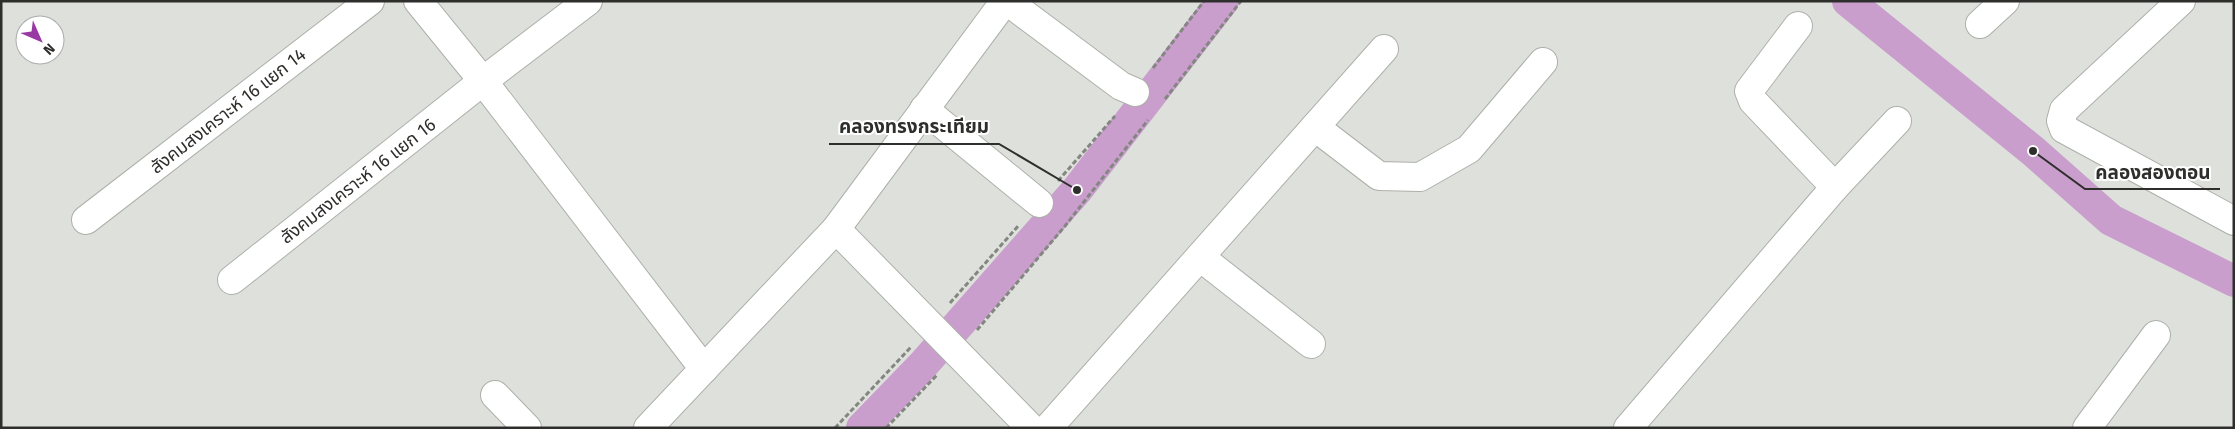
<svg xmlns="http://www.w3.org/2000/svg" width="2235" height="429" font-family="'Fira Sans','Noto Sans Thai',sans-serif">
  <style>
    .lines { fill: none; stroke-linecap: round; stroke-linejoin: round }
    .canal { stroke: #c99ecd; stroke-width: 32 }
    .minor-casing { stroke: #adb0aa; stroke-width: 30 }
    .path { stroke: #848681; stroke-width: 3; stroke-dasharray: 5 2.5; stroke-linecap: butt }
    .minor { stroke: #fff; stroke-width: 28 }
    .labels { text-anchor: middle; stroke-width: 4; stroke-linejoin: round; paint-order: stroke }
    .street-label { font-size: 18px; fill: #2e2f2c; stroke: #fff }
    .leader { fill: none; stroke: #2e2f2c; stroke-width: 2 }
    .callout-dot { fill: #2e2f2c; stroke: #fff; stroke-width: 2 }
    .callout-label { font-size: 19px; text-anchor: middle; font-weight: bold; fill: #2e2f2c; stroke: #fff; stroke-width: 4; stroke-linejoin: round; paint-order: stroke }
  </style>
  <rect width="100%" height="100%" fill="#dee1db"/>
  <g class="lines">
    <g class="canal">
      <polyline points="1848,1 2033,151 2111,220 2234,281"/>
      <polyline points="862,428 922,366 1077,190 1223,1"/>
    </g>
    <defs>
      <g id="minor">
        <polyline points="418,1 483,81 704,369"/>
        <polyline points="1007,1 1121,86 1135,92"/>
        <polyline points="2181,1 2064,110 2061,121 2064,129 2234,221"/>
        <polyline points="1980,24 2005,1"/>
        <polyline points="1798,26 1749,91 1753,101 1835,187"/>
        <polyline points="924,109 1039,203"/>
        <polyline points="1315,127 1379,176 1420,177 1469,149 1543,62"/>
        <polyline points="86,220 370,1"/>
        <polyline points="836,229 1031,428"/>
        <polyline points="1200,257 1311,344"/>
        <polyline points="232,280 483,81 588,1"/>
        <polyline points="495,395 527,428"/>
        <polyline points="648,428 836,229 1005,1"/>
        <polyline points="1048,428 1384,49"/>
        <polyline points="1628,428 1835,187 1897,121"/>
        <polyline points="2087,428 2156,335"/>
      </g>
    </defs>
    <use href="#minor" class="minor-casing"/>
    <g class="path">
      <polyline points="1153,68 1204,1"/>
      <polyline points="1165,99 1241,1"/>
      <polyline points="1058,181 1115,116"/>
      <polyline points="950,303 1019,225"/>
      <polyline points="977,330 1065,226 1148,120"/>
      <polyline points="835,428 911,347"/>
      <polyline points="886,428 938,374"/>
    </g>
    <use href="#minor" class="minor"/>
  </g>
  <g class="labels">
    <g class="street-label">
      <text transform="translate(228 111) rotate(-38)" y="6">สังคมสงเคราะห์ 16 แยก 14</text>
      <text transform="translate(358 181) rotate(-38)" y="6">สังคมสงเคราะห์ 16 แยก 16</text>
    </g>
  </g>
  <path class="leader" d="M1077 190L999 144H829M2033 151L2085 189H2220"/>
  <g class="callout-dot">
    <circle cx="1077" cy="190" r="5"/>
    <circle cx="2033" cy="151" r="5"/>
  </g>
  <g class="callout-label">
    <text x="914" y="133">คลองทรงกระเทียม</text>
    <text x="2153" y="179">คลองสองตอน</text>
  </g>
  <rect width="2235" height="429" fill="none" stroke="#2e2f2c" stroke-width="5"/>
  <g transform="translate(40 40) rotate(135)"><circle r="24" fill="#ffffff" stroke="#abacab"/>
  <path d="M0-4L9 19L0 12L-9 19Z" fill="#983aa3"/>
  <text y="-8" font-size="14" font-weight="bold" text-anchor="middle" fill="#2e2f2c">N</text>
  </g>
</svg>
